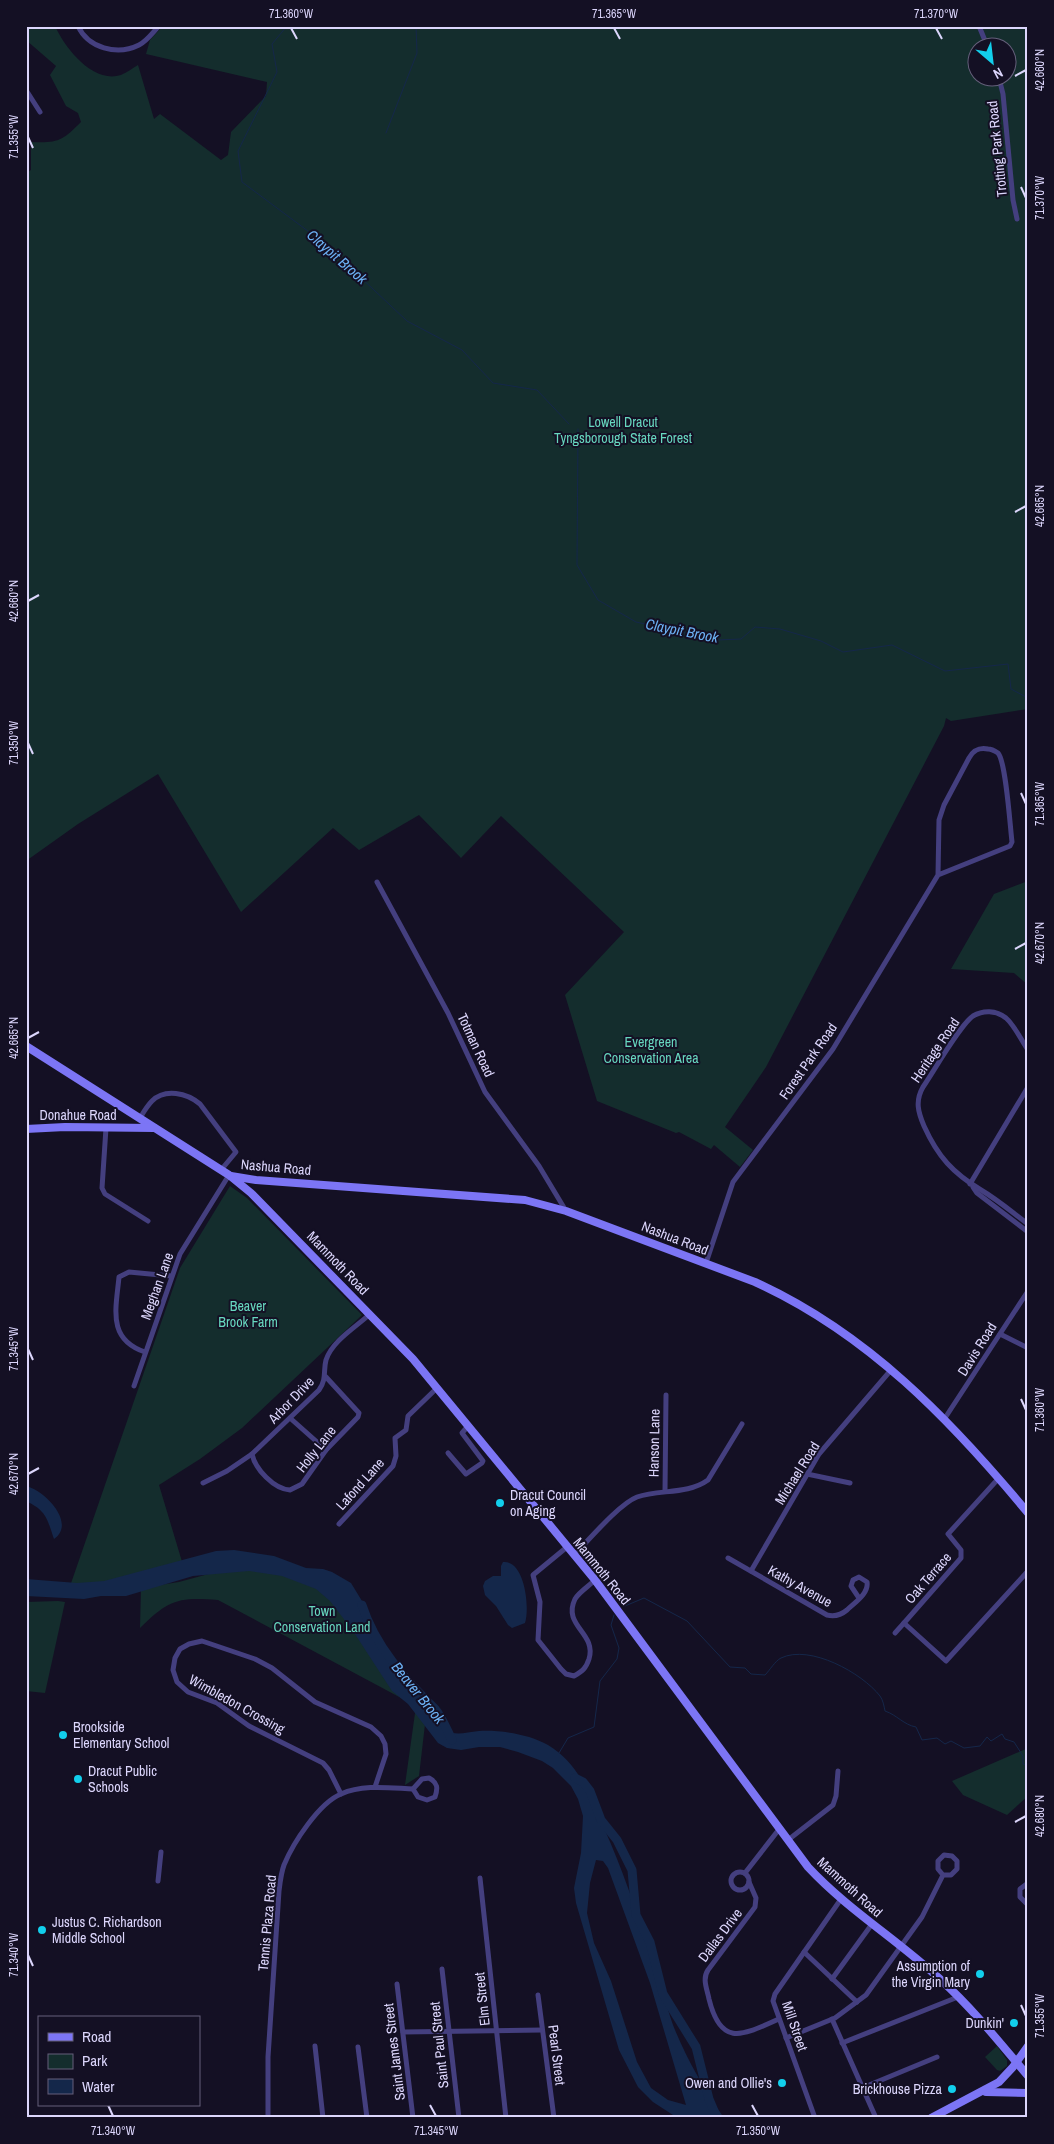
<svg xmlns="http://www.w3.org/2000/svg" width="1054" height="2144" font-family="'Archivo Narrow',sans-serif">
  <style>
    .green { fill: #142d2d; fill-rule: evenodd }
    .water { fill: #14274a; fill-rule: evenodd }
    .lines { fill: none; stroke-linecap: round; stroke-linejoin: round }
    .stream { stroke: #14274a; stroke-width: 1 }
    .river { stroke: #14274a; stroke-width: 9 }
    .minor { stroke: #443f7f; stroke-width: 5 }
    .secondary { stroke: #7c75f5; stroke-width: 8 }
    .ticks { fill: none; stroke: #dcd6fc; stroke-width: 2 }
    .poi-dot { fill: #12cfec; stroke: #141024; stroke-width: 2 }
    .labels { text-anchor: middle; stroke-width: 4; stroke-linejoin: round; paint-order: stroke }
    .street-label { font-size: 14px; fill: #dcd6fc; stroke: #141024 }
    .park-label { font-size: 14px; fill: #67d7bf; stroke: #141024 }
    .poi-label { font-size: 14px; fill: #dcd6fc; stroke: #141024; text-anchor: start }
    .water-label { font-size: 15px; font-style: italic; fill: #6cb1f4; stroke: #141024 }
    .neatline { fill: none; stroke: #dcd6fc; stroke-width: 2 }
    .ticks-label { font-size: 12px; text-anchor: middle; fill: #dcd6fc }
  </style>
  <rect width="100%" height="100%" fill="#141024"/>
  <g class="green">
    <path d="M26,26H55C65,48 93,84 121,75C126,73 133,68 138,65L154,119L160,114L221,160L228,155L231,132L266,96L267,82L146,54L150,40L163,26H1028V709L951,721L946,718L944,726L766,1067L725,1127L753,1150L740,1167L714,1145L711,1149L679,1132L676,1133L597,1101L565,995L624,932L501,816L461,858L419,815L359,850L333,828L241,912L158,774L78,824L26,861V173L31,170V142C59,143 62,141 81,122L78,113L66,106L50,75L56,66L26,40ZM976,48H1006V78H976Z"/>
    <polygon points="1028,881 1028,985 1014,973 951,969 994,894"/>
    <polygon points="230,1186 247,1198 362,1315 242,1428 200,1459 159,1485 186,1575 68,1592 180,1268"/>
    <path d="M238,1566L286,1570L345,1594L375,1650L427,1707L419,1776L405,1785L416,1706L218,1600C177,1597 169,1600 140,1628L141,1588L179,1582Z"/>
    <polygon points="58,1601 65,1602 45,1693 26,1691 26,1602"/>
    <polygon points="1028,1748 1028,1796 1007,1815 963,1795 952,1781"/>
    <polygon points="997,2046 1007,2060 1007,2066 1000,2071 997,2070 985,2057"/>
  </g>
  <g class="water">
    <path d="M26,1486C44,1490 77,1523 54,1539C47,1519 47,1511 26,1501Z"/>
    <path d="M234,1550L274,1556L306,1568L323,1569L332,1572L351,1583L362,1601L370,1633L382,1651L407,1678L446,1731C458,1736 466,1732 479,1731C501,1730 529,1734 548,1745C579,1763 591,1798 604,1828C622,1868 635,1908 650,1949C659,1974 664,2000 673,2025C686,2058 704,2089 724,2118H681L673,2115L653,2102L638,2087L619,2050L576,1903L574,1888L581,1853L583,1816L578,1799L571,1786L553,1768L542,1761L518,1752L500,1747H479L461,1750L447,1748L438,1743L408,1704L392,1691L353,1631L330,1601L316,1589L282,1576L249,1571L193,1576L126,1596H101L84,1599L26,1596V1579L77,1583L104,1581L216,1551ZM596,1860L603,1861L608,1868L650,1983L686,2105L668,2100L651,2088L637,2062L611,1981L594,1943L587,1913L590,1883Z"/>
    <path d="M503,1562C525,1560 530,1608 525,1623L512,1628L508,1625L496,1606L485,1595L483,1586L485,1581L493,1576H501V1566Z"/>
  </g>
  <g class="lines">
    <g class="stream">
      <polyline points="287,26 272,44 277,72 238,151 242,182 324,243 407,321 462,350 493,383 537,390 569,424"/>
      <polyline points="386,133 417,53 416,26"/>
      <polyline points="578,429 577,565 598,600 636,622 717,640 741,639 755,627 780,629 821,641 843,652 892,645 945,671 1008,664 1011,689 1028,698"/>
      <path d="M625,1606L644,1598L687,1621L730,1667L745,1668L751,1674L765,1675C770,1670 775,1661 781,1658C810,1644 862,1673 880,1696C883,1700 884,1706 885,1711C897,1715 904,1725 916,1727L922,1740L937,1738L945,1744L951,1741L964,1748L980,1746L987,1737L991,1741L1002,1734L1005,1739L1014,1742L1023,1756V1764L1028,1766"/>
      <polyline points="559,1753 568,1738 594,1727 600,1681 617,1659 619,1648 611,1625 614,1615"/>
    </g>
    <g class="river">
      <path d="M362,1605C375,1646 405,1679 435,1709C442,1717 447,1730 452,1740"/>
      <polyline points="575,1778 583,1782 590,1791 601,1820 617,1840 632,1870 636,1915 650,1942 663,1994 696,2047 709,2099 717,2118"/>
    </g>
    <g class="minor">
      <path d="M78,26C88,48 117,56 139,45C147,41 153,32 159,26"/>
      <polyline points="979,26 988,48"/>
      <polyline points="999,78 1003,94 1013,200 1017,219"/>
      <polyline points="26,90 40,112"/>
      <polyline points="377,882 448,1013 485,1092 539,1166 566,1211"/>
      <path d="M1028,1050C1021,1040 1015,1026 1006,1018C996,1010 983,1010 973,1016C960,1025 934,1071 923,1087C915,1101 918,1112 924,1126C938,1157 953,1173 981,1190C998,1200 1013,1213 1028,1224"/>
      <path d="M140,1118C143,1113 147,1106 152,1101C165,1088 187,1093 200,1104L236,1152L221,1170"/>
      <polyline points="106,1128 102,1188 105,1194 148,1221"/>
      <polyline points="970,1184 1028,1087"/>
      <polyline points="973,1187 977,1193 1028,1232"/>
      <path d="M706,1263L733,1182L833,1049L938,875L939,820L944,805L969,758C973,751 978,747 988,749C991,749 995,751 998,753C1006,762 1010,826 1012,842L1010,846L938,875"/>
      <polyline points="1000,1334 1028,1348"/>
      <path d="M145,1352C107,1339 116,1309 119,1277L129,1272L171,1276"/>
      <polyline points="134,1386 180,1254 229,1175"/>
      <polyline points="290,1418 326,1450"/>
      <polyline points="945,1418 1028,1291"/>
      <polyline points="448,1453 466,1474 482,1463 483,1461 462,1433 468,1426"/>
      <path d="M252,1454C255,1469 274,1489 290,1490L302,1484L326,1450L358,1417L359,1413L326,1377"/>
      <polyline points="807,1474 850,1483"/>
      <polyline points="998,1479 948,1534 961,1550 961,1558 904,1623 946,1661 1028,1571"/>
      <path d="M203,1483L227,1471L252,1454L319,1390C327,1379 323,1371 326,1360C332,1341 356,1327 370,1314"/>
      <polyline points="665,1491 666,1395"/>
      <polyline points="339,1524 393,1466 396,1456 395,1438 406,1430 408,1416 437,1388"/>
      <path d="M567,1547L533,1575L540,1602L538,1640L561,1669L566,1674L574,1676C583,1671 586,1668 589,1659C597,1633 562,1626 575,1599C579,1592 589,1586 595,1580"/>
      <path d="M574,1555C588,1541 619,1504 637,1497C660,1489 687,1495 708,1480L742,1424"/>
      <path d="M728,1558L827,1615C835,1617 841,1615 847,1610C854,1603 869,1594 867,1582L859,1577L853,1580L851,1586L859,1598"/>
      <polyline points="751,1571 819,1454 891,1370"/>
      <polyline points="895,1633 904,1623"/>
      <path d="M429,1778C438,1783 438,1788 435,1797L427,1800L418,1797L413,1789L422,1779Z"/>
      <polyline points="341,1794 329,1770 323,1763 249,1726 217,1703 188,1692 177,1682 173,1670 175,1658 180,1649 189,1644 202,1641 255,1659 272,1668 315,1702 371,1727 381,1736 385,1744 386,1754 375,1787"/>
      <polyline points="788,1840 833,1805 836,1796 838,1771"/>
      <circle cx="740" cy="1881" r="9"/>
      <polyline points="745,1873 780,1828"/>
      <polyline points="480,1878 506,2118"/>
      <polyline points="158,1881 161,1852"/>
      <path d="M749,1882L756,1898L755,1907L708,1970C702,1979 707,1989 709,1999C721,2048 743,2035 779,2019"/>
      <polyline points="1028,1883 1020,1889 1020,1897 1028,1905"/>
      <polyline points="804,1952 857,2002"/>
      <polyline points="442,1969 459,2118"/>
      <polyline points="832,1979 872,1924"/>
      <polyline points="397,1984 413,2118"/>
      <polyline points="538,1995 554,2118"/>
      <polyline points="832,2019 876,2118"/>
      <polyline points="403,2032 542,2030"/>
      <polyline points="786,2038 835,2018 866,1995 922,1917 943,1875 938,1869 938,1861 944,1855 952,1856 957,1861 957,1869 951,1875 943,1875"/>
      <polyline points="842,2043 958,1997"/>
      <polyline points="315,2046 323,2118"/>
      <polyline points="358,2047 367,2118"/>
      <polyline points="862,2088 937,2057"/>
      <path d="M268,2118V2057L279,1891C280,1883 281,1873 284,1865C293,1843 319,1803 341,1794C363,1784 390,1788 413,1789"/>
      <polyline points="815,2118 773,2001 775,1994 841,1899"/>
    </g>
    <g class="secondary">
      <path d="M26,1046L229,1175L251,1193L413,1359L595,1580L808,1867C848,1910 898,1940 941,1980C973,2009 1000,2043 1028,2076"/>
      <polyline points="26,1129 65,1127 154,1128"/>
      <path d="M231,1176L256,1180L525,1200L566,1211L755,1282C867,1333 950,1419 1028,1513"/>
      <polyline points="986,2092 1028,2093"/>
      <polyline points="931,2118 999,2082 1013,2067 1028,2046"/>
    </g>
  </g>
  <path class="ticks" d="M291,28L297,39M614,28L620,39M936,28L942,39M1015,76L1026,70M28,137L33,148M1021,187L1026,198M1015,512L1026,506M28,601L39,595M28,743L33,754M1021,793L1026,804M1015,949L1026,943M28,1038L39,1032M28,1349L33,1360M1021,1399L1026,1410M28,1474L39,1468M1015,1822L1026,1816M28,1955L33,1966M1021,2005L1026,2016M108,2105L113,2116M430,2105L436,2116M752,2105L758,2116"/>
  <g class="poi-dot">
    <circle cx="500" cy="1503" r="5"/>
    <circle cx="63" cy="1735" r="5"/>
    <circle cx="78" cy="1779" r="5"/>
    <circle cx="42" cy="1930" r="5"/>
    <circle cx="980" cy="1974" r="5"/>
    <circle cx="1014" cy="2023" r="5"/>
    <circle cx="782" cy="2083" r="5"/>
    <circle cx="952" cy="2089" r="5"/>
  </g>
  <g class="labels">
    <g class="street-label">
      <text transform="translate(997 149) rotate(-96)" y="5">Trotting Park Road</text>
      <text transform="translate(476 1045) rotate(65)" y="5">Totman Road</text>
      <text transform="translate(935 1050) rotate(-56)" y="5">Heritage Road</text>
      <text transform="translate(808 1061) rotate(-55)" y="5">Forest Park Road</text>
      <text x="78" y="1120">Donahue Road</text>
      <text transform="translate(276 1167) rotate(5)" y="5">Nashua Road</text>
      <text transform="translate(675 1238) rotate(21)" y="5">Nashua Road</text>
      <text transform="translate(338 1263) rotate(46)" y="5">Mammoth Road</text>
      <text transform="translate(157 1286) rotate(-70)" y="5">Meghan Lane</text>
      <text transform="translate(977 1349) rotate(-58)" y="5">Davis Road</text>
      <text transform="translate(291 1400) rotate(-46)" y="5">Arbor Drive</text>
      <text transform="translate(654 1443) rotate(-89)" y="5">Hanson Lane</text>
      <text transform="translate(316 1449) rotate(-52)" y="5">Holly Lane</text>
      <text transform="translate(797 1473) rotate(-58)" y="5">Michael Road</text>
      <text transform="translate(360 1484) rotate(-48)" y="5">Lafond Lane</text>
      <text transform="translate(602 1571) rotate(51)" y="5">Mammoth Road</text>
      <text transform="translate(928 1578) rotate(-49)" y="5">Oak Terrace</text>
      <text transform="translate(800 1586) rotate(29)" y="5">Kathy Avenue</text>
      <text transform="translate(237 1704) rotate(29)" y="5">Wimbledon Crossing</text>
      <text transform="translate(850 1887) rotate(42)" y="5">Mammoth Road</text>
      <text transform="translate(267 1923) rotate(-85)" y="5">Tennis Plaza Road</text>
      <text transform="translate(720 1935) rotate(-53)" y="5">Dallas Drive</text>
      <text transform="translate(482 1999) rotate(-96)" y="5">Elm Street</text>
      <text transform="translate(795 2026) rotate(71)" y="5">Mill Street</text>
      <text transform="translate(439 2045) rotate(-96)" y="5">Saint Paul Street</text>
      <text transform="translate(394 2052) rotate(-97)" y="5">Saint James Street</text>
      <text transform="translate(557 2055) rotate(83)" y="5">Pearl Street</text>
    </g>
    <g class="park-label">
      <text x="623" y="427">Lowell Dracut<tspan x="623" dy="16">Tyngsborough State Forest</tspan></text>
      <text x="651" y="1047">Evergreen<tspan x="651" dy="16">Conservation Area</tspan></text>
      <text x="248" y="1311">Beaver<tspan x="248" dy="16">Brook Farm</tspan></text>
      <text x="322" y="1616">Town<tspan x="322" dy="16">Conservation Land</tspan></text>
    </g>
    <g class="poi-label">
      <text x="510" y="1500">Dracut Council<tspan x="510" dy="16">on Aging</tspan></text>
      <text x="73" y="1732">Brookside<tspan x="73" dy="16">Elementary School</tspan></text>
      <text x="88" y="1776">Dracut Public<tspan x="88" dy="16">Schools</tspan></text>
      <text x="52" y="1927">Justus C. Richardson<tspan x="52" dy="16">Middle School</tspan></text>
      <text x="970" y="1971" text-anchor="end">Assumption of<tspan x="970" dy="16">the Virgin Mary</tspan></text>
      <text x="1004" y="2028" text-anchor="end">Dunkin'</text>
      <text x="772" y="2088" text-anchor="end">Owen and Ollie's</text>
      <text x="942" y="2094" text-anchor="end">Brickhouse Pizza</text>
    </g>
    <g class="water-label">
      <text transform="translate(337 257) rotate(41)" y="5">Claypit Brook</text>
      <text transform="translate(682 631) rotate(11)" y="5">Claypit Brook</text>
      <text transform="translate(418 1693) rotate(51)" y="5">Beaver Brook</text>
    </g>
  </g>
  <rect width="1054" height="2144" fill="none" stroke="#141024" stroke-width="55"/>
  <rect x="38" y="2016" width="162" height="90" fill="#141024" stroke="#645f7a"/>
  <rect x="48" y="2033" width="25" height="8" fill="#7c75f5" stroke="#645f7a"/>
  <text x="82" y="2042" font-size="15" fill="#dcd6fc">Road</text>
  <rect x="48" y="2054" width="25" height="15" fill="#142d2d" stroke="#645f7a"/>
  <text x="82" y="2066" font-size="15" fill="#dcd6fc">Park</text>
  <rect x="48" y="2079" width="25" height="15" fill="#14274a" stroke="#645f7a"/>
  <text x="82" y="2092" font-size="15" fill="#dcd6fc">Water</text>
  <g transform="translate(992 62) rotate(152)"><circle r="24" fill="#141024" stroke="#645f7a"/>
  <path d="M0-4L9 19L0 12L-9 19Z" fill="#12cfec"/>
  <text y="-8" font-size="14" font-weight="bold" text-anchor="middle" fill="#dcd6fc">N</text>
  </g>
  <rect x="28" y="28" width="998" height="2088" class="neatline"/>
  <g class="ticks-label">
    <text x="291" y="18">71.360°W</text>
    <text x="614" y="18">71.365°W</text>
    <text x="936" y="18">71.370°W</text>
    <text transform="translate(1040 70) rotate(-90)" y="4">42.660°N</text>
    <text transform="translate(14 137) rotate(-90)" y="4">71.355°W</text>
    <text transform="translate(1040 198) rotate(-90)" y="4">71.370°W</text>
    <text transform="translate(1040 506) rotate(-90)" y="4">42.665°N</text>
    <text transform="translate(14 601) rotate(-90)" y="4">42.660°N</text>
    <text transform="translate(14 743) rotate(-90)" y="4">71.350°W</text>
    <text transform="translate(1040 804) rotate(-90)" y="4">71.365°W</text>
    <text transform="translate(1040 943) rotate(-90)" y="4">42.670°N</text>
    <text transform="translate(14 1038) rotate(-90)" y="4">42.665°N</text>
    <text transform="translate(14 1349) rotate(-90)" y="4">71.345°W</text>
    <text transform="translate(1040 1410) rotate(-90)" y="4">71.360°W</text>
    <text transform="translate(14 1474) rotate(-90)" y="4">42.670°N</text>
    <text transform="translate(1040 1816) rotate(-90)" y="4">42.680°N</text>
    <text transform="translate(14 1955) rotate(-90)" y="4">71.340°W</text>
    <text transform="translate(1040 2016) rotate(-90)" y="4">71.355°W</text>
    <text x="113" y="2135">71.340°W</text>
    <text x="436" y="2135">71.345°W</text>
    <text x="758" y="2135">71.350°W</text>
  </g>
</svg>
